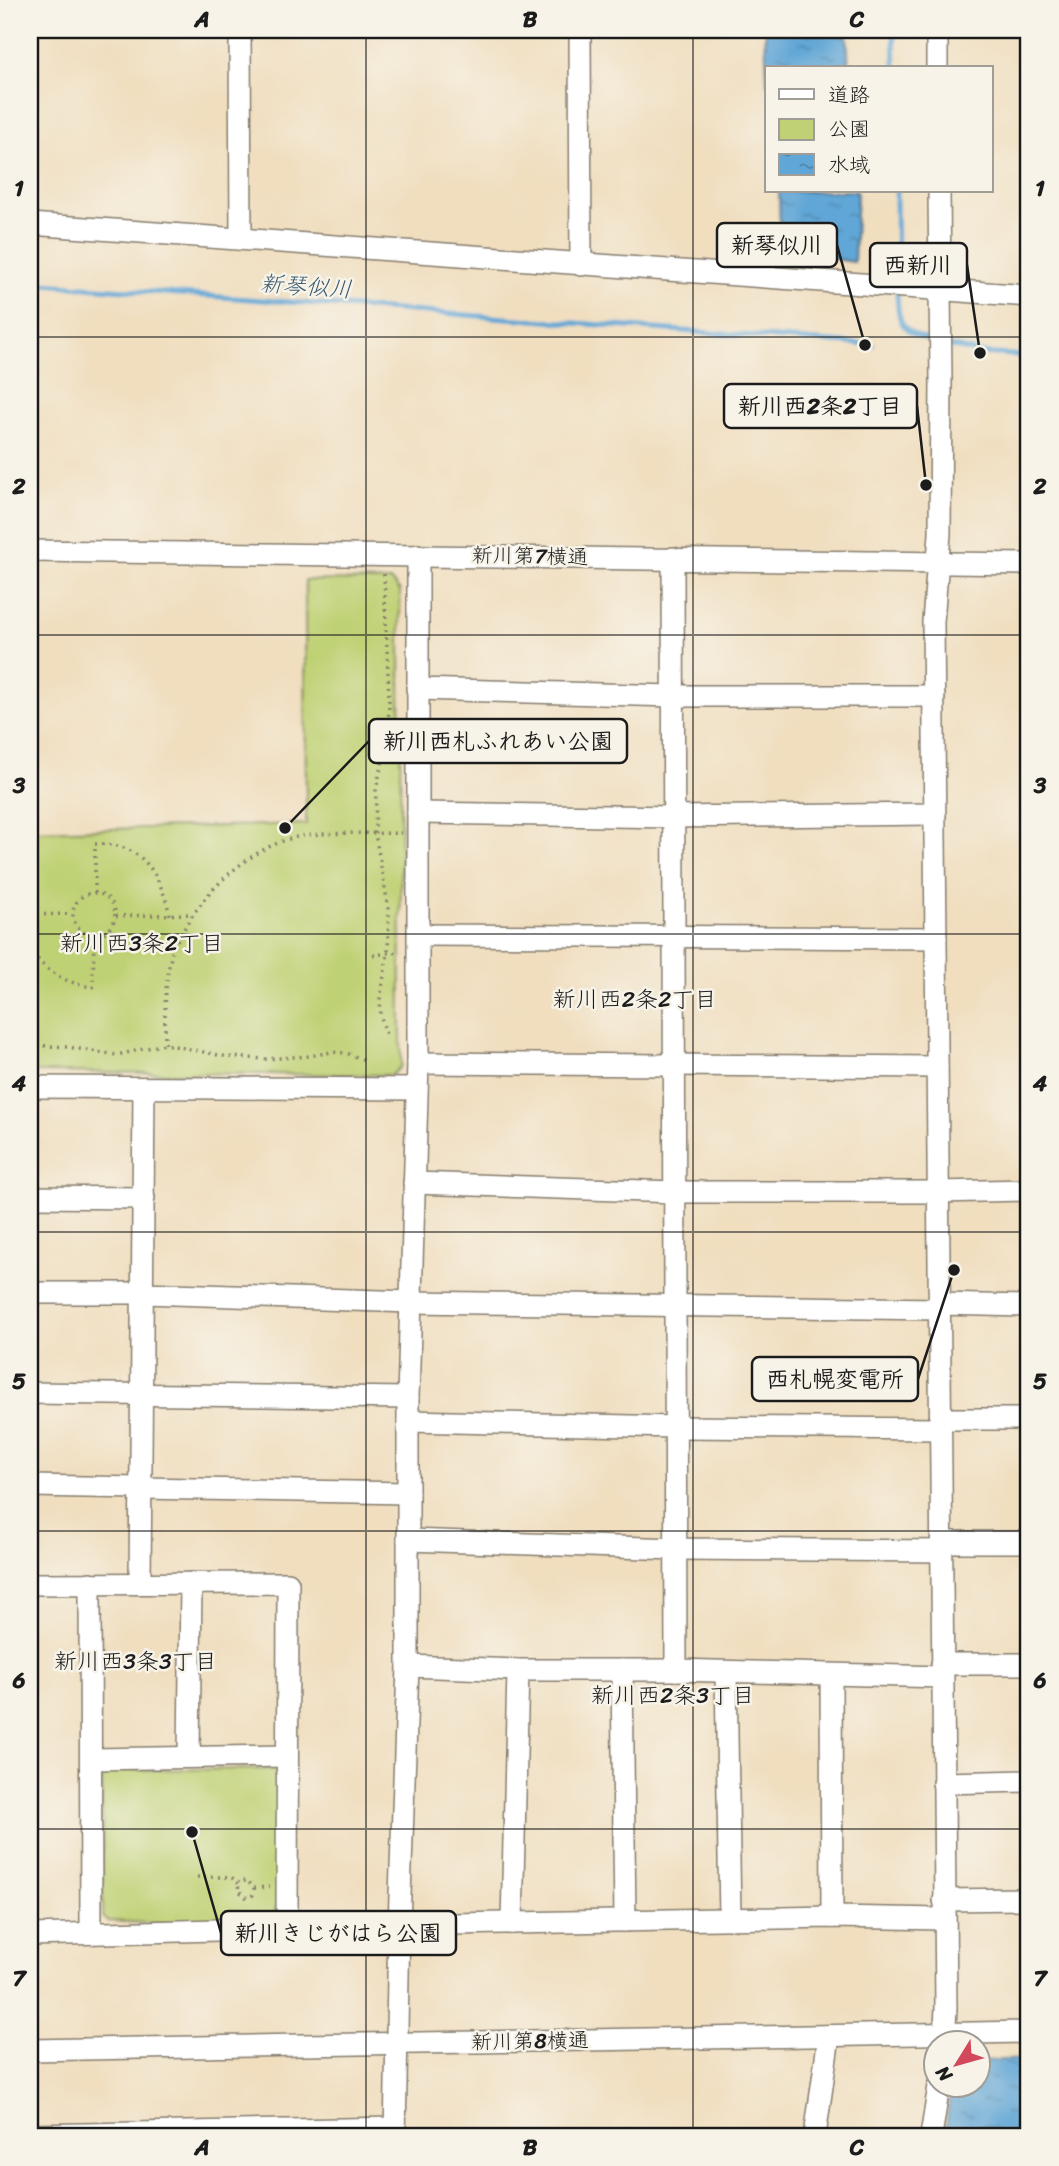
<svg xmlns="http://www.w3.org/2000/svg" width="1059" height="2166" font-family="Sriracha,'Klee One',sans-serif">
  <style>
    .green { fill: #bfd174; stroke: #6e7648; stroke-width: 2 }
    .water { fill: url(#water-ripples); stroke: #3e6179; stroke-width: 2 }
    .lines { fill: none; stroke-linecap: round; stroke-linejoin: round }
    .stream { stroke: #60a6d6; stroke-width: 5 }
    .minor-casing { stroke: #867d6e; stroke-width: 24 }
    .path { stroke: #867d6e; stroke-width: 3.5; stroke-dasharray: 2 5; stroke-linecap: butt }
    .minor { stroke: #fff; stroke-width: 21 }
    .grid { fill: none; stroke: #1c1c1c; stroke-width: 2; stroke-opacity: 0.55 }
    .labels { text-anchor: middle; stroke-width: 5; stroke-linejoin: round; paint-order: stroke }
    .street-label { font-size: 21px; fill: #1c1c1c; stroke: #f7f3e8 }
    .water-label { font-size: 23px; font-style: italic; fill: #3b5a70; stroke: #f7f3e8 }
    .neighbourhood-label { font-size: 23px; fill: #1c1c1c; stroke: #f7f3e8 }
    .leader { fill: none; stroke: #1c1c1c; stroke-width: 2.5 }
    .callout-dot { fill: #1c1c1c; stroke: #f7f3e8; stroke-width: 2.5 }
    .callout { fill: #f7f3e8; stroke: #1c1c1c; stroke-width: 2.5 }
    .callout-label { font-size: 23px; text-anchor: middle; font-weight: bold; fill: #1c1c1c }
    .neatline { fill: none; stroke: #1c1c1c; stroke-width: 2.5 }
    .grid-label { font-size: 23px; text-anchor: middle; font-weight: bold; fill: #1c1c1c }
  </style>
  <defs>
    <pattern id="water-ripples" width="26" height="14" patternUnits="userSpaceOnUse" patternTransform="scale(1.75)"><rect width="26" height="14" fill="#60a6d6"/><path d="M2 4q2-2 4 0t4 0M15 11q2-2 4 0t4 0" fill="none" stroke="#4e86ad"/></pattern>
  </defs>
  <rect width="100%" height="100%" fill="#f7f3e8"/>
  <filter id="ink" filterUnits="userSpaceOnUse"><feTurbulence type="fractalNoise" baseFrequency=".0143" numOctaves="2"/><feDisplacementMap in="SourceGraphic" scale="14" xChannelSelector="R" yChannelSelector="G"/><feConvolveMatrix kernelMatrix="1 2 1 2 8 2 1 2 1" color-interpolation-filters="sRGB"/></filter>
  <filter id="wash" filterUnits="userSpaceOnUse"><feTurbulence type="fractalNoise" baseFrequency=".00686" numOctaves="4" result="noise"/><feDisplacementMap in="SourceGraphic" scale="28" xChannelSelector="R" yChannelSelector="G"/><feGaussianBlur stdDeviation="1.57" result="paint"/><feColorMatrix in="noise" values="0 0 0 0 0 0 0 0 0 0 0 0 0 0 0 0 0 1.4 0 .05"/><feComposite in="paint" operator="in"/></filter>
  <g filter="url(#wash)">
    <rect width="100%" height="100%" fill="#f0debf"/>
    <g class="green">
      <polygon points="305,580 391,581 400,591 401,1066 392,1075 30,1072 30,831 306,824"/>
      <polygon points="273,1769 277,1774 287,1887 271,1917 247,1928 108,1921 103,1917 102,1776 107,1770"/>
    </g>
    <g class="water">
      <polygon points="765,31 847,36 849,68 767,68 767,86"/>
      <polygon points="779,191 857,191 854,262 785,251 780,242"/>
      <polygon points="1029,2059 1029,2089 1023,2136 945,2136 951,2086 978,2086 979,2061"/>
    </g>
    <g class="lines">
      <g class="stream">
        <polyline points="894,30 895,68"/>
        <polyline points="896,191 897,282"/>
        <polyline points="30,283 873,345"/>
        <path d="M897,291C898,328 903,333 937,342"/>
        <polyline points="946,345 980,353 1029,356"/>
      </g>
    </g>
  </g>
  <g filter="url(#ink)">
    <g class="lines">
      <defs>
        <g id="minor">
          <polyline points="240,30 241,239"/>
          <polyline points="580,30 581,265"/>
          <polyline points="937,30 937,68"/>
          <polyline points="939,191 941,379 940,534 933,622 946,2008 944,2044"/>
          <polyline points="30,224 1029,296"/>
          <polyline points="30,551 1029,564"/>
          <polyline points="673,558 676,1670"/>
          <polyline points="417,689 673,696 934,696"/>
          <polyline points="418,813 674,817 935,814"/>
          <polyline points="419,935 936,938"/>
          <polyline points="418,1063 937,1067"/>
          <polyline points="30,1087 417,1089"/>
          <polyline points="414,1183 675,1192 938,1192 1029,1190"/>
          <polyline points="30,1197 144,1198"/>
          <polyline points="30,1293 143,1293 411,1302 939,1309"/>
          <polyline points="939,1304 1029,1306"/>
          <polyline points="30,1393 408,1398"/>
          <polyline points="940,1419 1029,1419"/>
          <polyline points="408,1421 675,1427 940,1429"/>
          <polyline points="30,1486 408,1493"/>
          <polyline points="408,1540 676,1549 941,1551"/>
          <polyline points="941,1542 1029,1542"/>
          <polyline points="90,1583 91,1933"/>
          <polyline points="140,1583 144,1088"/>
          <polyline points="30,1584 288,1583 287,1927"/>
          <polyline points="942,1664 1029,1664"/>
          <polyline points="408,1666 518,1670 676,1670 942,1677"/>
          <polyline points="622,1670 625,1921"/>
          <polyline points="726,1672 730,1919"/>
          <polyline points="831,1675 832,1917"/>
          <polyline points="189,1757 191,1583"/>
          <polyline points="91,1759 287,1756"/>
          <polyline points="943,1783 1029,1781"/>
          <polyline points="944,1900 1029,1899"/>
          <polyline points="512,1923 518,1670"/>
          <polyline points="30,1935 399,1925 832,1917 944,1919"/>
          <polyline points="30,2050 1029,2032"/>
          <polyline points="30,2135 396,2128"/>
          <polyline points="395,2136 399,1925 408,1666 408,1398 418,1063 418,555"/>
          <polyline points="815,2136 829,2036"/>
          <polyline points="931,2136 939,2086"/>
        </g>
      </defs>
      <use href="#minor" class="minor-casing"/>
      <g class="path">
        <polyline points="384,574 389,698 388,738 376,789 375,834 389,910 388,952 380,999 381,1017 387,1038"/>
        <circle cx="94" cy="914" r="21"/>
        <path d="M95,893V844C142,842 160,874 170,915"/>
        <polyline points="30,915 72,914"/>
        <polyline points="116,916 192,914"/>
        <path d="M30,947C42,971 67,984 93,987L94,936"/>
        <polyline points="373,955 401,952"/>
        <path d="M165,1044C165,1013 164,983 172,953C174,944 180,936 184,929C208,886 258,840 309,835C339,832 371,834 401,833"/>
        <polyline points="30,1045 67,1047 117,1055 165,1044 228,1057 265,1059 309,1056 332,1052 346,1053 365,1060"/>
        <polyline points="197,1877 231,1877 239,1883 247,1880 254,1888 253,1895 247,1898 238,1890 239,1883"/>
        <polyline points="254,1888 270,1887"/>
      </g>
      <use href="#minor" class="minor"/>
    </g>
  </g>
  <path class="grid" d="M366,30V2136M693,30V2136M30,337H1029M30,635H1029M30,934H1029M30,1232H1029M30,1531H1029M30,1829H1029"/>
  <g class="labels">
    <g class="street-label">
      <text transform="translate(530 556) rotate(1)" y="7">新川第7横通</text>
      <text transform="translate(530 2041) rotate(-1)" y="7">新川第8横通</text>
    </g>
    <g class="water-label">
      <text transform="translate(306 286) rotate(4)" y="8">新琴似川</text>
    </g>
    <g class="neighbourhood-label">
      <text x="142" y="951">新川西3条2丁目</text>
      <text x="635" y="1007">新川西2条2丁目</text>
      <text x="136" y="1669">新川西3条3丁目</text>
      <text x="673" y="1703">新川西2条3丁目</text>
    </g>
  </g>
  <path class="leader" d="M865 345L837 245M980 353L967 265M926 485L917 406M285 828L369 741M954 1270L918 1379M192 1832L221 1933"/>
  <g class="callout-dot">
    <circle cx="865" cy="345" r="7"/>
    <circle cx="980" cy="353" r="7"/>
    <circle cx="926" cy="485" r="7"/>
    <circle cx="285" cy="828" r="7"/>
    <circle cx="954" cy="1270" r="7"/>
    <circle cx="192" cy="1832" r="7"/>
  </g>
  <g class="callout">
    <rect x="717" y="223" width="120" height="44" rx="7"/>
    <rect x="870" y="243" width="97" height="44" rx="7"/>
    <rect x="724" y="384" width="193" height="44" rx="7"/>
    <rect x="369" y="719" width="258" height="44" rx="7"/>
    <rect x="752" y="1357" width="166" height="44" rx="7"/>
    <rect x="221" y="1911" width="235" height="44" rx="7"/>
  </g>
  <g class="callout-label">
    <text x="777" y="253">新琴似川</text>
    <text x="918" y="273">西新川</text>
    <text x="820" y="414">新川西2条2丁目</text>
    <text x="498" y="749">新川西札ふれあい公園</text>
    <text x="835" y="1387">西札幌変電所</text>
    <text x="338" y="1941">新川きじがはら公園</text>
  </g>
  <rect width="1059" height="2166" fill="none" stroke="#f7f3e8" stroke-width="77"/>
  <rect x="765" y="66" width="228" height="126" fill="#f7f3e8" stroke="#9f9d96" stroke-width="2"/>
  <rect x="779" y="89" width="35" height="10" fill="#ffffff" stroke="#9f9d96" stroke-width="2"/>
  <text x="828" y="102" font-size="21" fill="#1c1c1c">道路</text>
  <rect x="779" y="119" width="35" height="21" fill="#bfd174" stroke="#9f9d96" stroke-width="2"/>
  <text x="828" y="136" font-size="21" fill="#1c1c1c">公園</text>
  <rect x="779" y="154" width="35" height="21" fill="url(#water-ripples)" stroke="#9f9d96" stroke-width="2"/>
  <text x="828" y="172" font-size="21" fill="#1c1c1c">水域</text>
  <g transform="translate(957 2064) rotate(233)"><circle r="33" fill="#f7f3e8" stroke="#9f9d96" stroke-width="2"/>
  <path d="M0-5L12 26L0 18L-12 26Z" fill="#d1495b"/>
  <text y="-10" font-size="19" font-weight="bold" text-anchor="middle" fill="#1c1c1c">N</text>
  </g>
  <rect x="38" y="38" width="982" height="2090" class="neatline"/>
  <g class="grid-label">
    <text x="202" y="27">A</text>
    <text x="530" y="27">B</text>
    <text x="857" y="27">C</text>
    <text x="19" y="196">1</text>
    <text x="1040" y="196">1</text>
    <text x="19" y="494">2</text>
    <text x="1040" y="494">2</text>
    <text x="19" y="793">3</text>
    <text x="1040" y="793">3</text>
    <text x="19" y="1091">4</text>
    <text x="1040" y="1091">4</text>
    <text x="19" y="1389">5</text>
    <text x="1040" y="1389">5</text>
    <text x="19" y="1688">6</text>
    <text x="1040" y="1688">6</text>
    <text x="19" y="1986">7</text>
    <text x="1040" y="1986">7</text>
    <text x="202" y="2155">A</text>
    <text x="530" y="2155">B</text>
    <text x="857" y="2155">C</text>
  </g>
</svg>
